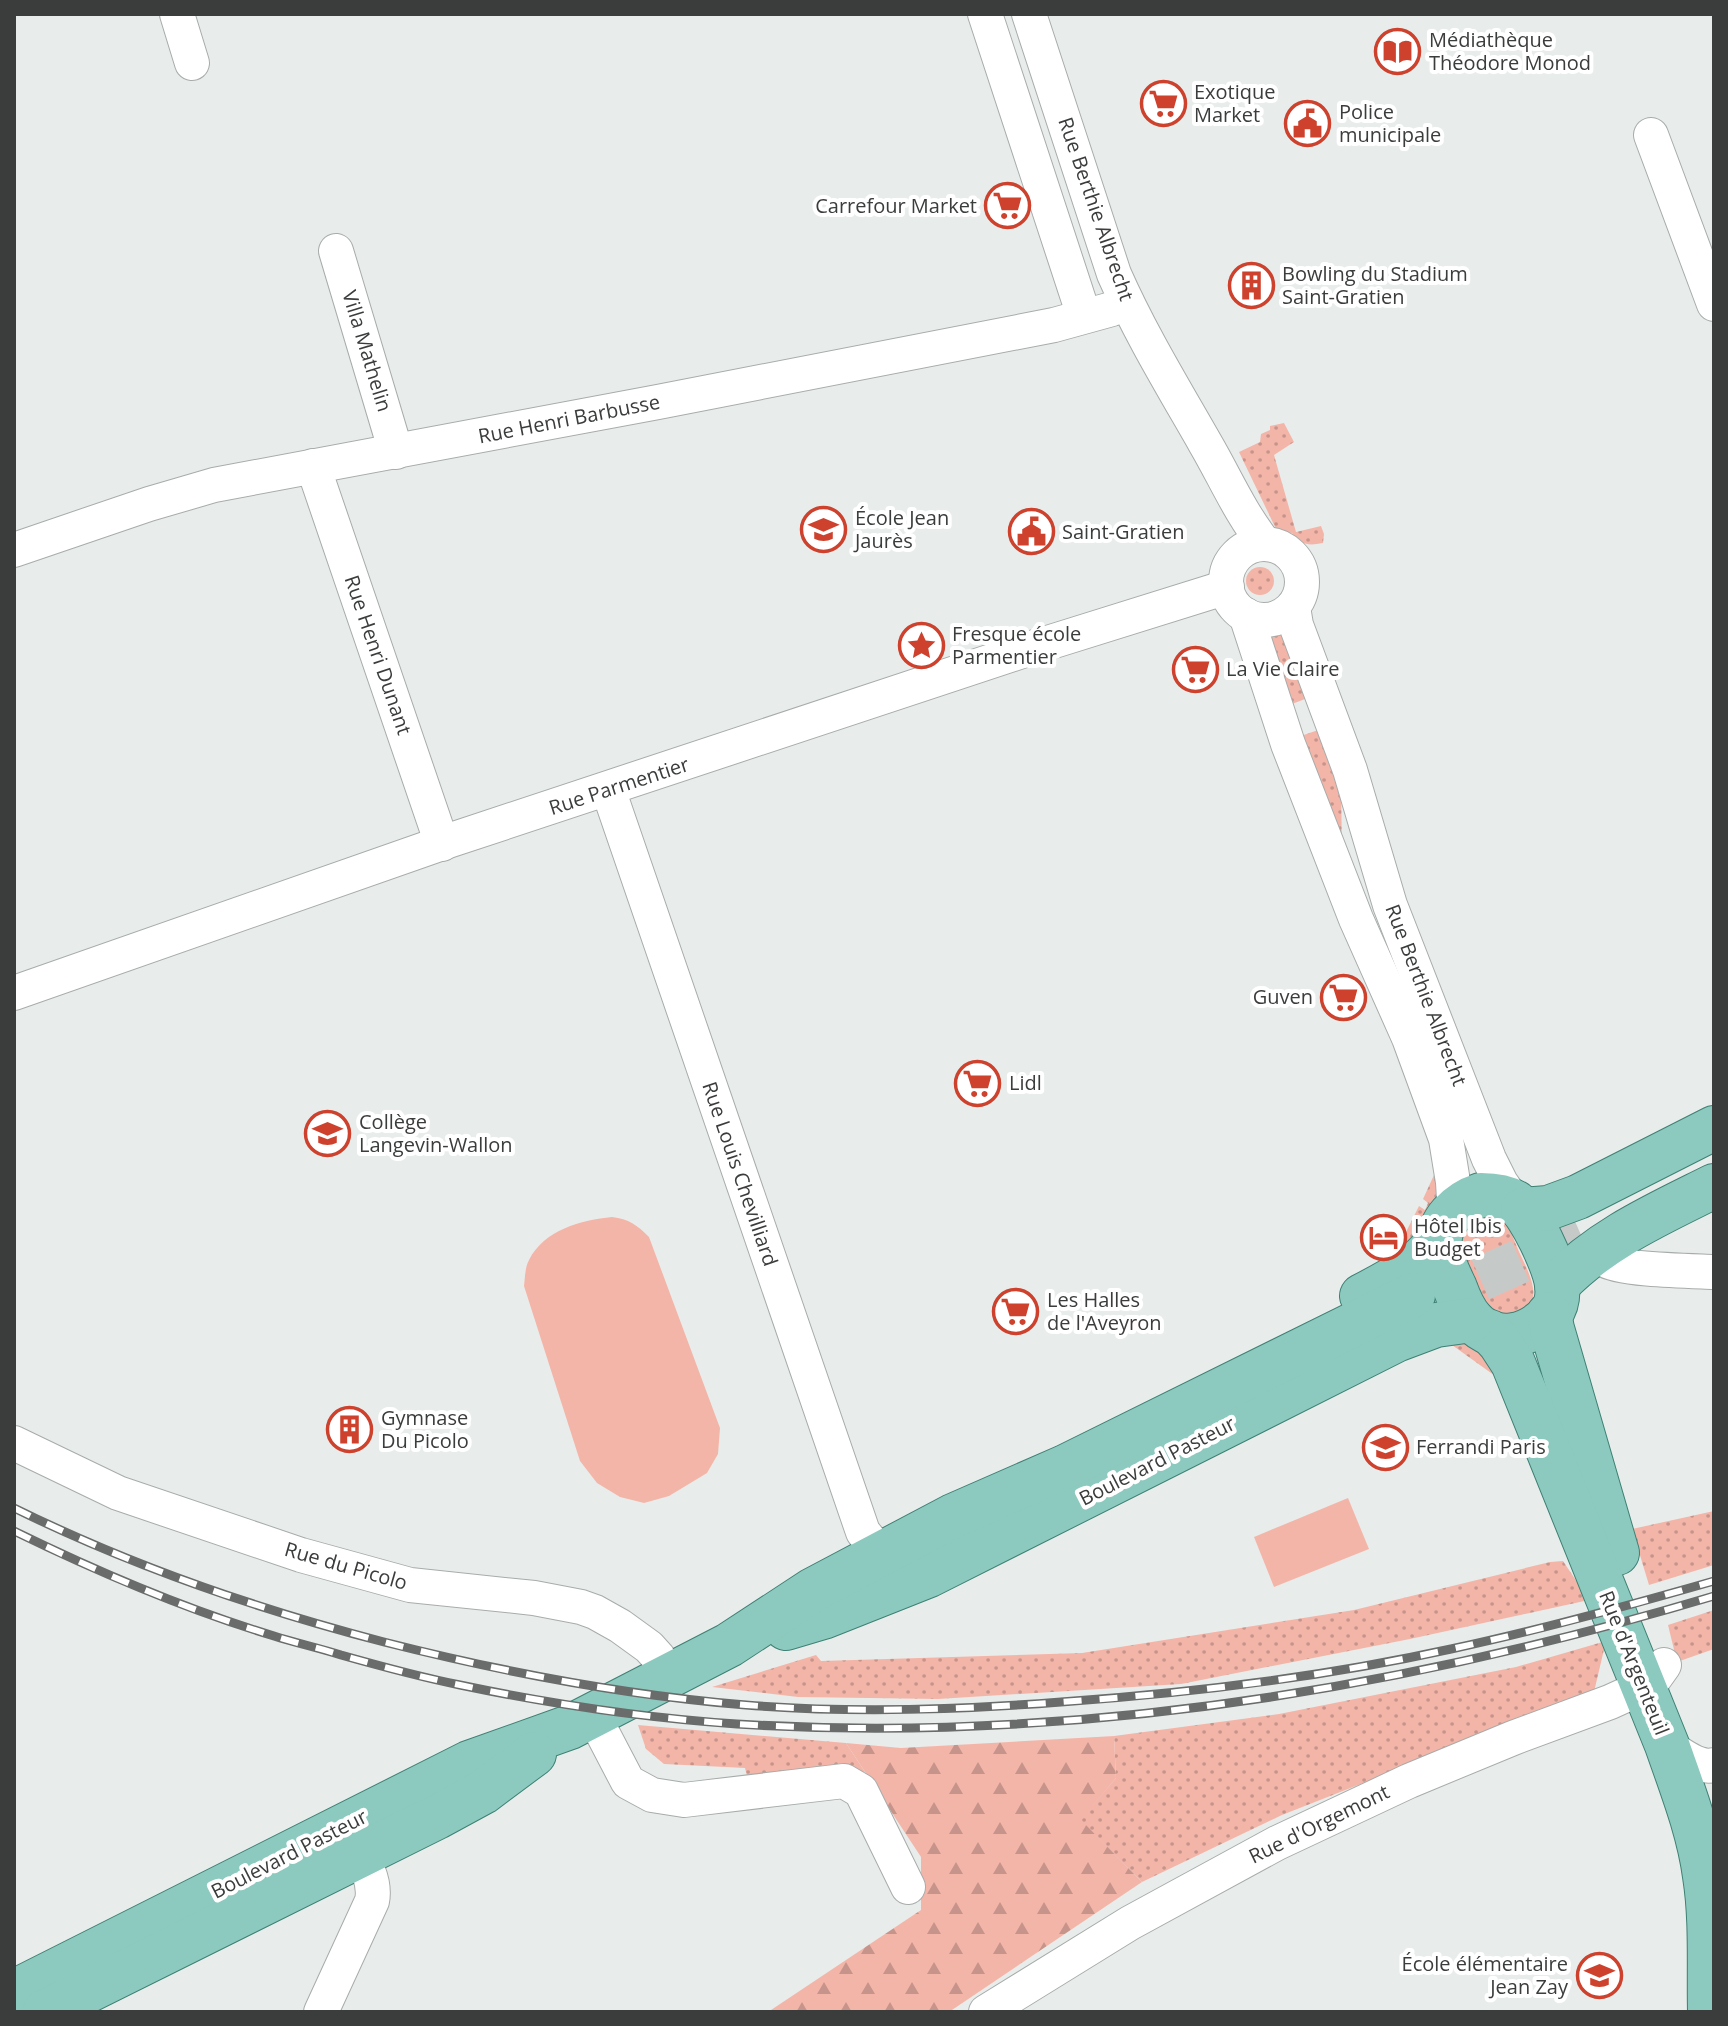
<svg xmlns="http://www.w3.org/2000/svg" width="1728" height="2026" font-family="'Open Sans',sans-serif">
  <style>
    .grass { fill: url(#grass-dots) }
    .forest { fill: url(#forest-firs) }
    .green { fill: #f4b5a9 }
    .lines { fill: none; stroke-linecap: round; stroke-linejoin: round }
    .major-tunnel { stroke: #c5cac8; stroke-width: 44; stroke-dasharray: 44 22; stroke-linecap: butt }
    .minor-casing { stroke: #a7acaa; stroke-width: 36 }
    .major-casing { stroke: #3e8074; stroke-width: 46 }
    .minor { stroke: #fff; stroke-width: 34 }
    .major { stroke: #8cc9be; stroke-width: 44 }
    .rail-casing { stroke: #6a6c6c; stroke-width: 9 }
    .rail { stroke: #fff; stroke-width: 6; stroke-dasharray: 18; stroke-linecap: butt }
    .labels { text-anchor: middle; stroke-width: 8; stroke-linejoin: round; paint-order: stroke }
    .poi-label { font-size: 20px; fill: #3b3c3c; stroke: #fff; text-anchor: start }
    .street-label { font-size: 20px; fill: #3b3c3c; stroke: #fff }
  </style>
  <defs>
    <pattern id="grass-dots" width="8" height="8" patternUnits="userSpaceOnUse" patternTransform="scale(2)"><rect width="8" height="8" fill="#f4b5a9"/><path d="M2 2h.1M6 6h.1" fill="none" stroke="#c7948b" stroke-width="1.8" stroke-linecap="round"/></pattern>
    <pattern id="forest-firs" width="22" height="20" patternUnits="userSpaceOnUse" patternTransform="scale(2)"><rect width="22" height="20" fill="#f4b5a9"/><path d="M5 1l3.5 6h-7zM16 11l3.5 6h-7z" fill="#c7948b"/></pattern>
  </defs>
  <rect width="100%" height="100%" fill="#e8edeb"/>
  <g class="grass">
    <path d="M1284,423L1294,442L1274,455L1296,532L1321,526L1324,534L1323,543C1308,546 1301,545 1292,533L1277,531L1239,452L1260,442L1261,434L1270,430V426Z"/>
    <circle cx="1260" cy="581" r="14"/>
    <polygon points="1281,619 1313,696 1284,707 1259,626"/>
    <polygon points="1324,728 1341,778 1342,859 1295,738"/>
    <polygon points="1438,1172 1438,1189 1435,1205 1410,1250 1405,1234 1419,1206 1425,1210 1428,1203 1423,1199 1434,1175"/>
    <path d="M1490,1216C1493,1217 1498,1218 1501,1220C1510,1226 1513,1238 1517,1247C1524,1265 1549,1302 1519,1312C1509,1316 1492,1314 1484,1305C1478,1298 1475,1285 1472,1277C1460,1250 1449,1221 1490,1216Z"/>
    <polygon points="1472,1340 1498,1378 1452,1345"/>
    <polygon points="1714,1511 1714,1565 1649,1585 1632,1529"/>
    <polygon points="1563,1561 1589,1600 1410,1639 1181,1684 938,1699 798,1697 712,1687 816,1655 821,1661 1082,1653 1354,1610 1550,1562"/>
    <polygon points="1714,1610 1714,1649 1677,1662 1668,1625"/>
    <polygon points="1606,1641 1594,1692 1282,1815 1142,1882 1080,1820 1116,1778 1114,1736 1279,1714 1516,1667"/>
    <polygon points="638,1725 846,1743 865,1772 748,1780 745,1768 664,1764 646,1749"/>
  </g>
  <polygon class="forest" points="1114,1736 1116,1778 1081,1820 1142,1882 949,2012 768,2012 921,1910 921,1857 846,1743 901,1748"/>
  <g class="green">
    <path d="M612,1217C629,1219 637,1225 649,1237L720,1428L718,1454L707,1473L669,1496L644,1503L620,1497L597,1483L580,1461L524,1286C525,1278 525,1267 529,1260C544,1230 581,1220 612,1217Z"/>
    <polygon points="1348,1498 1369,1549 1274,1587 1254,1537"/>
  </g>
  <g class="lines">
    <polyline class="major-tunnel" points="1420,1306 1597,1227"/>
    <defs>
      <g id="minor">
        <polyline points="177,14 192,63"/>
        <polyline points="985,14 1084,316"/>
        <path d="M1029,14L1114,274C1140,333 1173,387 1205,443C1225,477 1240,513 1265,544"/>
        <polyline points="1651,135 1714,304"/>
        <polyline points="336,251 396,452"/>
        <polyline points="313,466 442,844"/>
        <circle cx="1264" cy="582" r="38"/>
        <polyline points="14,550 149,504 214,485 658,402 1054,325 1112,309 1127,303"/>
        <polyline points="1293,607 1296,625 1350,770 1390,905 1489,1159 1501,1183 1515,1203"/>
        <polyline points="1246,615 1288,744 1356,919 1409,1038 1446,1139 1453,1182 1454,1199 1451,1214"/>
        <polyline points="608,789 863,1532 881,1554"/>
        <polyline points="14,993 451,840 1022,651 1227,587"/>
        <path d="M1597,1250C1599,1253 1602,1258 1605,1260C1619,1270 1694,1271 1714,1272"/>
        <polyline points="14,1443 118,1493 301,1555 410,1585 534,1598 581,1607 595,1612 620,1626 649,1647 658,1657 669,1676"/>
        <polyline points="593,1715 628,1782 652,1795 684,1800 844,1781 861,1791 908,1887"/>
        <path d="M1667,1745C1680,1754 1698,1769 1714,1765"/>
        <path d="M321,2012L372,1901C377,1877 359,1854 348,1833"/>
        <polyline points="986,2012 1130,1923 1277,1843 1409,1781 1513,1738 1610,1702 1643,1687 1654,1679 1664,1665"/>
      </g>
      <g id="major">
        <path d="M1481,1195C1493,1195 1505,1196 1516,1203C1531,1214 1554,1265 1557,1284C1558,1293 1557,1305 1551,1313C1530,1337 1495,1346 1472,1320C1464,1311 1459,1299 1455,1288C1449,1275 1442,1262 1440,1248C1436,1222 1459,1202 1481,1195Z"/>
        <polyline points="1523,1210 1548,1208 1578,1197 1714,1128"/>
        <path d="M1557,1285C1601,1239 1658,1214 1714,1186"/>
        <path d="M1362,1296C1391,1281 1420,1266 1439,1240"/>
        <polyline points="1549,1314 1552,1329 1617,1553"/>
        <path d="M1490,1332L1500,1343L1513,1363L1667,1745C1682,1788 1699,1831 1705,1876C1712,1920 1709,1967 1710,2012"/>
        <polyline points="786,1628 823,1617 929,1575 1396,1340 1436,1325 1472,1320"/>
        <polyline points="14,1992 469,1763 570,1727 729,1645 813,1590 953,1516 1065,1467 1413,1295"/>
        <polyline points="45,2012 437,1817 483,1792 534,1754"/>
      </g>
    </defs>
    <use href="#minor" class="minor-casing"/>
    <use href="#major" class="major-casing"/>
    <use href="#minor" class="minor"/>
    <use href="#major" class="major"/>
    <defs>
      <g id="rail">
        <path d="M14,1508C132,1566 257,1609 384,1642C503,1672 623,1695 746,1705C850,1713 957,1710 1061,1702C1192,1693 1323,1677 1451,1649C1540,1630 1627,1606 1714,1581"/>
        <path d="M14,1531C98,1572 185,1609 274,1636C296,1643 319,1648 341,1655C380,1666 420,1677 460,1685C551,1704 645,1718 737,1724C1067,1744 1399,1690 1714,1596"/>
      </g>
    </defs>
    <use href="#rail" class="rail-casing"/>
    <use href="#rail" class="rail"/>
  </g>
  <defs>
    <symbol id="library-ring" viewBox="-11 -11 22 22"><circle r="9.5" fill="#fff" stroke="#cd412d" stroke-width="1.5"/><path d="M-6-4Q-3-5.5-.7-3.5V5Q-3 3-6 4ZM6-4Q3-5.5 .7-3.5V5Q3 3 6 4Z" fill="#cd412d"/></symbol>
    <symbol id="supermarket-ring" viewBox="-11 -11 22 22"><circle r="9.5" fill="#fff" stroke="#cd412d" stroke-width="1.5"/><path d="M-6-5.5h2.5l.6 2H6L4.5 2H-2.5L-4.4-4H-6ZM-1.5 3.2a1.3 1.3 0 1 0 .1 0ZM3 3.2a1.3 1.3 0 1 0 .1 0Z" fill="#cd412d"/></symbol>
    <symbol id="civic-ring" viewBox="-11 -11 22 22"><circle r="9.5" fill="#fff" stroke="#cd412d" stroke-width="1.5"/><path d="M-.6-6.5H3V-4.5H.6V-3L4-1V1h2V6H-6V1h2V-1L-.6-3ZM-1.2 2.5V6h2.4V2.5Z" fill="#cd412d"/></symbol>
    <symbol id="building-ring" viewBox="-11 -11 22 22"><circle r="9.5" fill="#fff" stroke="#cd412d" stroke-width="1.5"/><path d="M-4-6H4V6H1V3H-1V6H-4ZM-2.5-4.3h1.7v1.8h-1.7ZM.8-4.3h1.7v1.8H.8ZM-2.5-1h1.7V.8h-1.7ZM.8-1h1.7V.8H.8Z" fill="#cd412d"/></symbol>
    <symbol id="school-ring" viewBox="-11 -11 22 22"><circle r="9.5" fill="#fff" stroke="#cd412d" stroke-width="1.5"/><path d="M0-5L7-2L0 1L-7-2ZM-4 1L0 2.5L4 1V4Q0 6-4 4Z" fill="#cd412d"/></symbol>
    <symbol id="sight-ring" viewBox="-11 -11 22 22"><circle r="9.5" fill="#fff" stroke="#cd412d" stroke-width="1.5"/><path d="M0-6L1.8-2.2L6-1.7L2.9 1.2L3.7 5.4L0 3.3L-3.7 5.4L-2.9 1.2L-6-1.7L-1.8-2.2Z" fill="#cd412d"/></symbol>
    <symbol id="hotel-ring" viewBox="-11 -11 22 22"><circle r="9.5" fill="#fff" stroke="#cd412d" stroke-width="1.5"/><path d="M-6-4.5h1.5V1H6V5H4.5V3h-9V5H-6ZM-4 0a1.8 1.8 0 1 1 3.6 0ZM.5 0V-2.5h3Q6-2.5 6 0Z" fill="#cd412d"/></symbol>
  </defs>
  <g fill-rule="evenodd">
    <use href="#library-ring" x="1372" y="26" width="51" height="51"/>
    <use href="#supermarket-ring" x="1138" y="78" width="51" height="51"/>
    <use href="#civic-ring" x="1282" y="98" width="51" height="51"/>
    <use href="#supermarket-ring" x="982" y="180" width="51" height="51"/>
    <use href="#building-ring" x="1226" y="260" width="51" height="51"/>
    <use href="#school-ring" x="798" y="504" width="51" height="51"/>
    <use href="#civic-ring" x="1006" y="506" width="51" height="51"/>
    <use href="#sight-ring" x="896" y="620" width="51" height="51"/>
    <use href="#supermarket-ring" x="1170" y="644" width="51" height="51"/>
    <use href="#supermarket-ring" x="1318" y="972" width="51" height="51"/>
    <use href="#supermarket-ring" x="952" y="1058" width="51" height="51"/>
    <use href="#school-ring" x="302" y="1108" width="51" height="51"/>
    <use href="#hotel-ring" x="1358" y="1212" width="51" height="51"/>
    <use href="#supermarket-ring" x="990" y="1286" width="51" height="51"/>
    <use href="#building-ring" x="324" y="1404" width="51" height="51"/>
    <use href="#school-ring" x="1360" y="1422" width="51" height="51"/>
    <use href="#school-ring" x="1574" y="1950" width="51" height="51"/>
  </g>
  <g class="labels">
    <g class="poi-label">
      <text x="1429" y="47">Médiathèque<tspan x="1429" dy="23">Théodore Monod</tspan></text>
      <text x="1194" y="99">Exotique<tspan x="1194" dy="23">Market</tspan></text>
      <text x="1339" y="119">Police<tspan x="1339" dy="23">municipale</tspan></text>
      <text x="977" y="213" text-anchor="end">Carrefour Market</text>
      <text x="1282" y="281">Bowling du Stadium<tspan x="1282" dy="23">Saint-Gratien</tspan></text>
      <text x="855" y="525">École Jean<tspan x="855" dy="23">Jaurès</tspan></text>
      <text x="1062" y="539">Saint-Gratien</text>
      <text x="952" y="641">Fresque école<tspan x="952" dy="23">Parmentier</tspan></text>
      <text x="1226" y="676">La Vie Claire</text>
      <text x="1313" y="1004" text-anchor="end">Guven</text>
      <text x="1009" y="1090">Lidl</text>
      <text x="359" y="1129">Collège<tspan x="359" dy="23">Langevin-Wallon</tspan></text>
      <text x="1414" y="1233">Hôtel Ibis<tspan x="1414" dy="23">Budget</tspan></text>
      <text x="1047" y="1307">Les Halles<tspan x="1047" dy="23">de l'Aveyron</tspan></text>
      <text x="381" y="1425">Gymnase<tspan x="381" dy="23">Du Picolo</tspan></text>
      <text x="1416" y="1454">Ferrandi Paris</text>
      <text x="1568" y="1971" text-anchor="end">École élémentaire<tspan x="1568" dy="23">Jean Zay</tspan></text>
    </g>
    <g class="street-label">
      <text transform="translate(1096 209) rotate(71)" y="7">Rue Berthie Albrecht</text>
      <text transform="translate(367 351) rotate(73)" y="7">Villa Mathelin</text>
      <text transform="translate(569 419) rotate(-11)" y="7">Rue Henri Barbusse</text>
      <text transform="translate(378 655) rotate(71)" y="7">Rue Henri Dunant</text>
      <text transform="translate(619 786) rotate(-18)" y="7">Rue Parmentier</text>
      <text transform="translate(1426 995) rotate(69)" y="7">Rue Berthie Albrecht</text>
      <text transform="translate(740 1174) rotate(71)" y="7">Rue Louis Chevilliard</text>
      <text transform="translate(1157 1461) rotate(-27)" y="7">Boulevard Pasteur</text>
      <text transform="translate(346 1566) rotate(16)" y="7">Rue du Picolo</text>
      <text transform="translate(1634 1663) rotate(68)" y="7">Rue d'Argenteuil</text>
      <text transform="translate(1319 1824) rotate(-26)" y="7">Rue d'Orgemont</text>
      <text transform="translate(289 1854) rotate(-27)" y="7">Boulevard Pasteur</text>
    </g>
  </g>
  <rect width="1728" height="2026" fill="none" stroke="#3b3c3c" stroke-width="32"/>
</svg>
